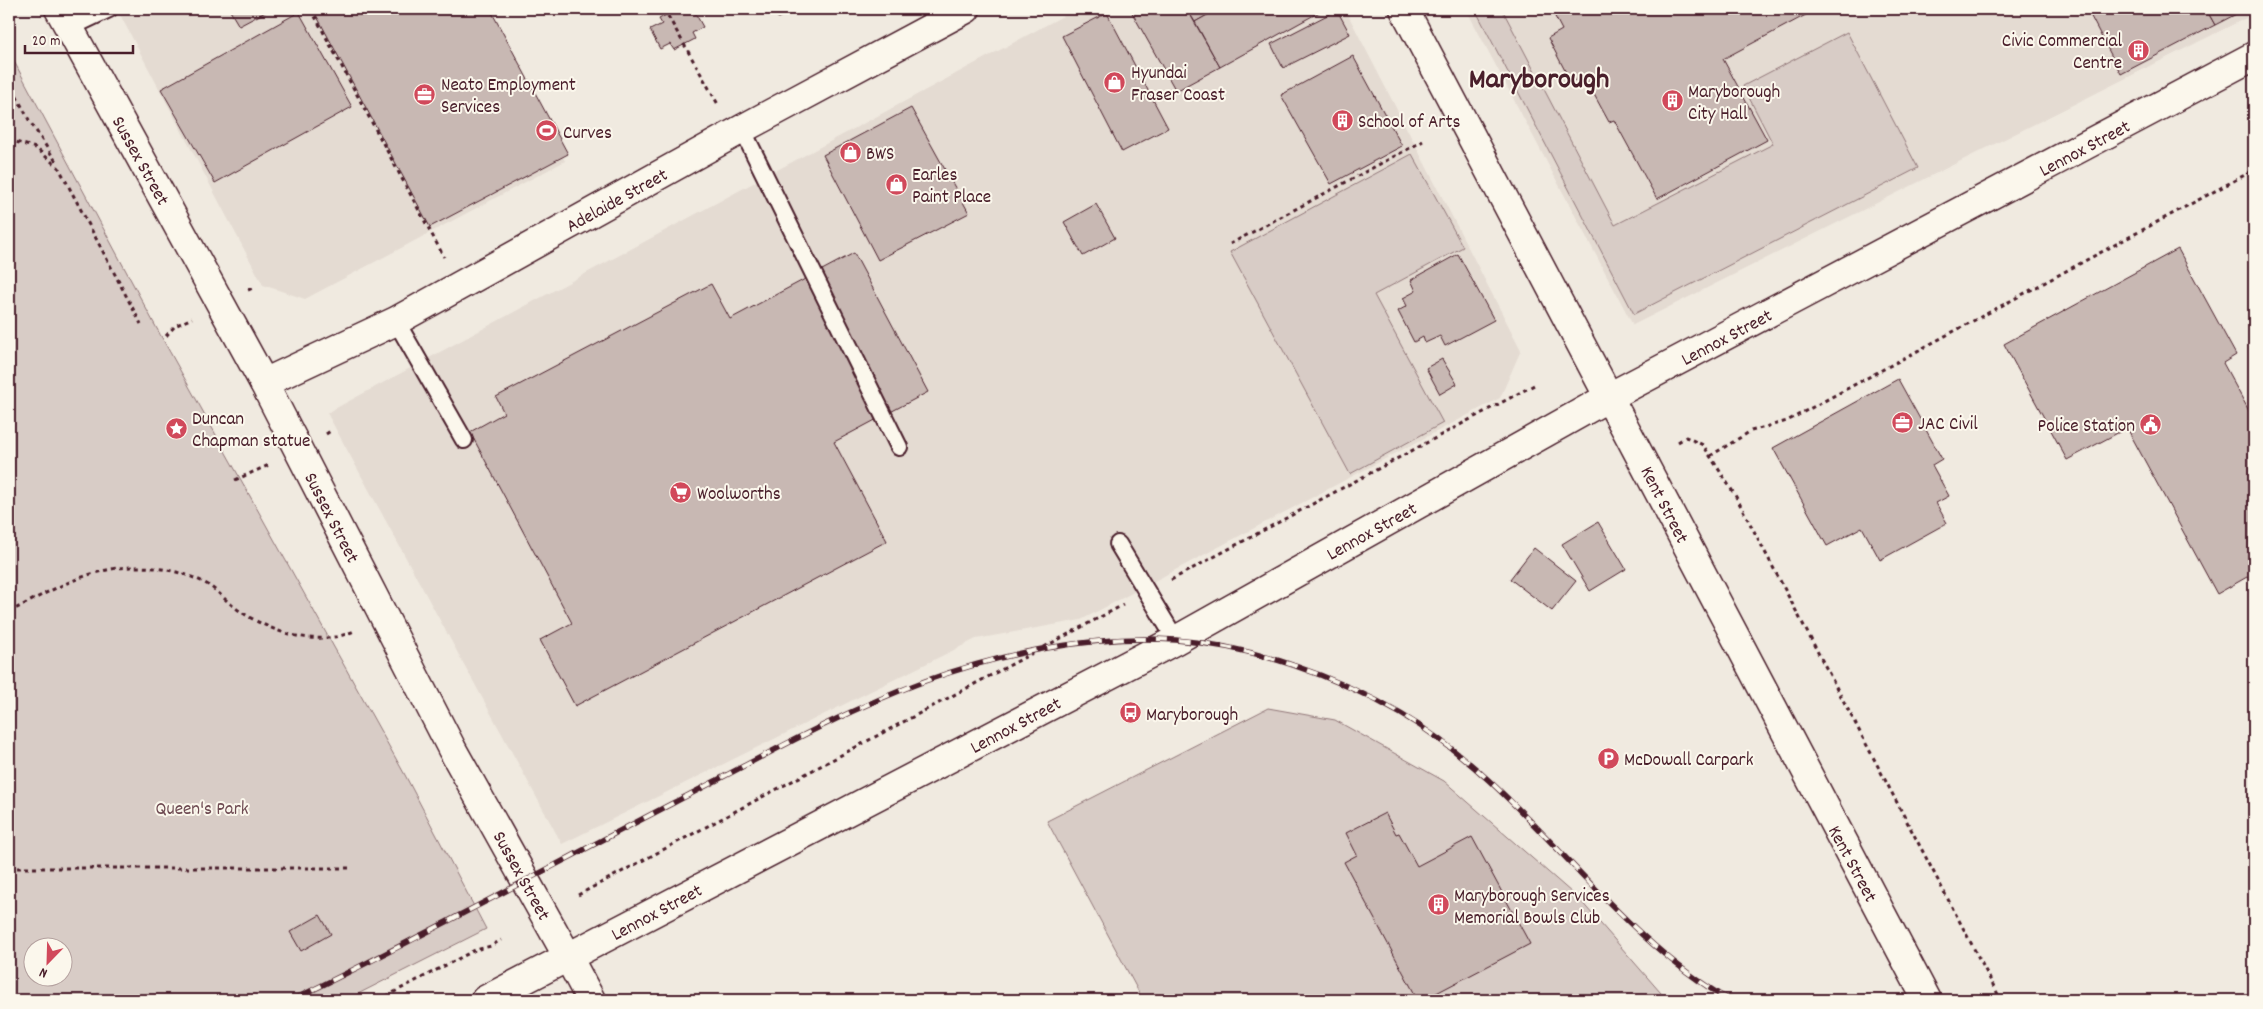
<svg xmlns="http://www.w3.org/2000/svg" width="2263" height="1009" font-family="Dekko,sans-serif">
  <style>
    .built { fill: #e4dbd2 }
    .green { fill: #d8ccc6; stroke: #917678; fill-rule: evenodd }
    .building { fill: #c8b8b3; stroke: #4a1f2b }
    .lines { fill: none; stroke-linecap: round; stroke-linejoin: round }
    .service-casing { stroke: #4a1f2b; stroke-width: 20 }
    .minor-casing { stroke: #4a1f2b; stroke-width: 31 }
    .tertiary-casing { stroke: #4a1f2b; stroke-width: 31 }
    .secondary-casing { stroke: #4a1f2b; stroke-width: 31 }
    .path { stroke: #4a1f2b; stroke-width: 3; stroke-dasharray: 4 4; stroke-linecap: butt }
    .service { stroke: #fbf7ec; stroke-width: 16 }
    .minor { stroke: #fbf7ec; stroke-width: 28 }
    .tertiary { stroke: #fbf7ec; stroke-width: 28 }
    .secondary { stroke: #fbf7ec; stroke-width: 28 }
    .rail-casing { stroke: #4a1f2b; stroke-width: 5.5 }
    .rail { stroke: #fbf7ec; stroke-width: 4; stroke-dasharray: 11; stroke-linecap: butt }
    .labels { text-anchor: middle; stroke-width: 4; stroke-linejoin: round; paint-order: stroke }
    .poi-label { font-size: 19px; fill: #4a1f2b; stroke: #fbf7ec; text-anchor: start }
    .street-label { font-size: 19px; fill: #4a1f2b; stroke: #fbf7ec }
    .park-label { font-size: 19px; fill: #6e4a52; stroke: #fbf7ec }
    .town-label { font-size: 29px; font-weight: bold; fill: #4a1f2b; stroke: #fbf7ec }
  </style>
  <rect width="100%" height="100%" fill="#f0eae0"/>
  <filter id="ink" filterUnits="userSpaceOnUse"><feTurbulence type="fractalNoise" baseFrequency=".02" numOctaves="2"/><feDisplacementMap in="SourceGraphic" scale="10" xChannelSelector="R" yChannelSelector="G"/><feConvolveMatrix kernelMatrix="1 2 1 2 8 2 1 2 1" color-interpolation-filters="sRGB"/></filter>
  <g filter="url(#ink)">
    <g class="built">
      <polygon points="117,9 485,9 565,161 305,299 263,285"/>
      <polygon points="1076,9 1345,9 1521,350 1500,398 1081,620 976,639 562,844 327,413"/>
      <polygon points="1466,9 2254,9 2254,14 1633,325"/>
    </g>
    <g class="green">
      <polygon points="1475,9 1502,9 1615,225 1773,144 1743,86 1847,32 1918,168 1634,314"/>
      <path d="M9,52L156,327L405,775L486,929L346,1000H9ZM32,946H62V976H32Z"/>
      <polygon points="1412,154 1463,247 1374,295 1443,423 1350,474 1230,252"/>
      <polygon points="1268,708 1335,720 1444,781 1580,900 1667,1000 1143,1000 1047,821"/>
    </g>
    <g class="building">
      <polygon points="229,9 271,9 239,26"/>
      <polygon points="313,9 490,9 568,154 430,227"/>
      <polygon points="677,9 680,14 693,9 703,27 692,33 695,39 674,50 670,44 660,49 650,30 662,24 659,19"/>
      <polygon points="773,9 795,9 778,18"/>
      <polygon points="1130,9 1187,9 1220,67 1176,91"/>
      <polygon points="1187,9 1218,9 1195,22"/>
      <polygon points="1218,9 1325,9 1220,67 1195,22"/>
      <polygon points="1551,9 1817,9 1723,59 1767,140 1657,199 1614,120 1609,122 1584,76 1571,82 1548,38 1562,30"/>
      <polygon points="2087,9 2206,9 2215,25 2121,74"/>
      <polygon points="2206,9 2246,9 2215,25"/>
      <polygon points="1337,10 1350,34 1283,68 1271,44"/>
      <polygon points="299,12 352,107 215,183 161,89"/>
      <polygon points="1107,13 1168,128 1122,152 1062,36"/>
      <polygon points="1353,56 1402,146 1331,184 1281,95"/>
      <polygon points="911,108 969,213 878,260 823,155"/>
      <polygon points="1096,204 1115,238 1083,256 1064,222"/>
      <polygon points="2178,249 2236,355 2223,363 2254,420 2254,573 2217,594 2127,428 2067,460 2004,344"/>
      <polygon points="854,253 928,392 834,442 887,541 575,706 540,640 572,623 470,432 504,413 496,397 711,284 730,319"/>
      <polygon points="1458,254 1494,320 1445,346 1440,336 1425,343 1423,337 1414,342 1398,311 1407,306 1403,298 1416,291 1411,280"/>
      <polygon points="1442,359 1457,384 1440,394 1426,368"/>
      <polygon points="1898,379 1942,459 1932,465 1949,496 1936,503 1947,523 1880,560 1862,527 1827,546 1773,448"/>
      <polygon points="1598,522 1626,569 1590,591 1562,544"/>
      <polygon points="1534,548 1576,581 1552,611 1510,579"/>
      <polygon points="1385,813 1396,834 1399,833 1417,866 1472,837 1530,944 1423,1000 1418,1000 1344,862 1357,855 1346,833"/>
      <polygon points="320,915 331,934 301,951 290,932"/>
    </g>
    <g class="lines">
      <defs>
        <g id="service">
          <polyline points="69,28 109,9"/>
          <polyline points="742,129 899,447"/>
          <polyline points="396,321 464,440"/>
          <polyline points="1118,544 1176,640"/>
        </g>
        <g id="minor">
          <polyline points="264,383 396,321 742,129 966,9"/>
          <polyline points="591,1000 568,957 1176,640 1609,397"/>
        </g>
        <polyline id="tertiary" points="59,9 264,383 452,749 568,957 485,1000"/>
        <g id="secondary">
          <polyline points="1404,9 1927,1000"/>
          <polyline points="1609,397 2254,56"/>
        </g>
      </defs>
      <use href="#service" class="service-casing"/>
      <use href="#minor" class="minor-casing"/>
      <use href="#tertiary" class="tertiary-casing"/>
      <use href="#secondary" class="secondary-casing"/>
      <g class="path">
        <polyline points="311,9 444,257"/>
        <polyline points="664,9 719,106"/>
        <polyline points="9,82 29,120 57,163"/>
        <polyline points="9,140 36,148 59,168 141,324"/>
        <polyline points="1230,244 1423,141"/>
        <polyline points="248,290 255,287"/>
        <polyline points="166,336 175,326 192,318"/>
        <polyline points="326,434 332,430"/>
        <polyline points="1678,442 1686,437 1703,445 1735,495 2001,1000"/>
        <polyline points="1710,456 1751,431 1787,421 2254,170"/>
        <polyline points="235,480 269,465"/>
        <polyline points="1171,580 1536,384"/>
        <path d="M9,612C49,592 90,566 137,567C160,567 183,572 203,582C215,588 223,598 233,606C266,631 314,649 354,631"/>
        <polyline points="9,868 350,868"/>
        <polyline points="578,895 1123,605"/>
        <polyline points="379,1000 475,950 491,946 501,940"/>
      </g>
      <use href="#service" class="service"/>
      <use href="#minor" class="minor"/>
      <use href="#tertiary" class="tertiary"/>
      <use href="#secondary" class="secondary"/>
      <defs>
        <path id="rail" d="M292,1000C420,938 546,869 673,803C755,761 838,713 925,681C1003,653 1093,634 1176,640C1252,646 1336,676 1401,714C1529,789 1602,926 1729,1000"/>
      </defs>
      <use href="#rail" class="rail-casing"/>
      <use href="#rail" class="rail"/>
    </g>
  </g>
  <defs>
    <symbol id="building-disc" viewBox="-11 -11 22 22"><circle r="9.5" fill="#d1495b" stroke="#fbf7ec"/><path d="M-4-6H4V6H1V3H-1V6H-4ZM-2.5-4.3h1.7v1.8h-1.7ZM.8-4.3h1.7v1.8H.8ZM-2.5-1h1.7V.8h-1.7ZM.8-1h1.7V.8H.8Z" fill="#fff"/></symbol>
    <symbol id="shop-disc" viewBox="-11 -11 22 22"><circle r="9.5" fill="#d1495b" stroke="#fbf7ec"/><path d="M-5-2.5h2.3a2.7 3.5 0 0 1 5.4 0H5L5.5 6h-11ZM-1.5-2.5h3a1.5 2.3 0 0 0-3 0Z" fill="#fff"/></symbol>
    <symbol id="office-disc" viewBox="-11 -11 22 22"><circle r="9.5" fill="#d1495b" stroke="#fbf7ec"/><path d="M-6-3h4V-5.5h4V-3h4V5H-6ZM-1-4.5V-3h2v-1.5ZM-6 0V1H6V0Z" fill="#fff"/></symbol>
    <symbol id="stadium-disc" viewBox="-11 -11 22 22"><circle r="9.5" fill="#d1495b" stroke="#fbf7ec"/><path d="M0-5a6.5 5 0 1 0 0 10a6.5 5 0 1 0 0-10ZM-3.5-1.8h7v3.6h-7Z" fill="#fff"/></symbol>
    <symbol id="civic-disc" viewBox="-11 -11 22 22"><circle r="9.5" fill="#d1495b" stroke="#fbf7ec"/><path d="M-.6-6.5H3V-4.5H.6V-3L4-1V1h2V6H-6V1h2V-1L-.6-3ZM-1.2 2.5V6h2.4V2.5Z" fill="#fff"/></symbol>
    <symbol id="sight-disc" viewBox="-11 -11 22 22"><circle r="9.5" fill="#d1495b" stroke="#fbf7ec"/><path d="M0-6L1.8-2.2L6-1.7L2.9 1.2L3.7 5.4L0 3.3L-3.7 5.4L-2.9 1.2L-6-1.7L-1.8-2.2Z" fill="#fff"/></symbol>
    <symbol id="supermarket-disc" viewBox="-11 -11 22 22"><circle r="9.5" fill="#d1495b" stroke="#fbf7ec"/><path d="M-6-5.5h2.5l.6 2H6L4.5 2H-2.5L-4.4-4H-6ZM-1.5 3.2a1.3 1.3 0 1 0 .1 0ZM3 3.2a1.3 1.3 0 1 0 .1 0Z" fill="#fff"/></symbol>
    <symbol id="bus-disc" viewBox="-11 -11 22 22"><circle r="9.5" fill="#d1495b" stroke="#fbf7ec"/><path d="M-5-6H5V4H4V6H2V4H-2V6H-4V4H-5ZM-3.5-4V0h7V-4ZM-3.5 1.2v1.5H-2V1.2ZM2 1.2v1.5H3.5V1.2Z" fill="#fff"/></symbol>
    <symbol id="parking-disc" viewBox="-11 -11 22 22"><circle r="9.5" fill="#d1495b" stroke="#fbf7ec"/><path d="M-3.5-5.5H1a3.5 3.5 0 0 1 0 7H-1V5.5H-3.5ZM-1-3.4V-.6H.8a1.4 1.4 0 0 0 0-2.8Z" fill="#fff"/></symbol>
  </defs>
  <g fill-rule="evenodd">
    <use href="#building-disc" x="2126" y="38" width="25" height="25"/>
    <use href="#shop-disc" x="1102" y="70" width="25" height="25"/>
    <use href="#office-disc" x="412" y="82" width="25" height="25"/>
    <use href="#building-disc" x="1660" y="88" width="25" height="25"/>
    <use href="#building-disc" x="1330" y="108" width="25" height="25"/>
    <use href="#stadium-disc" x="534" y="118" width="25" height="25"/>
    <use href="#shop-disc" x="838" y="140" width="25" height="25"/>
    <use href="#shop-disc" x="884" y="172" width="25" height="25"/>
    <use href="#office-disc" x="1890" y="410" width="25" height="25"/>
    <use href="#civic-disc" x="2138" y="412" width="25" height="25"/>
    <use href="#sight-disc" x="164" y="416" width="25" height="25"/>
    <use href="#supermarket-disc" x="668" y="480" width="25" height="25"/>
    <use href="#bus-disc" x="1118" y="700" width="25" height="25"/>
    <use href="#parking-disc" x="1596" y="746" width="25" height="25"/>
    <use href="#building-disc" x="1426" y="892" width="25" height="25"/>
  </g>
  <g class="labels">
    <g class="poi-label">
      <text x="2122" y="46" text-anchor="end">Civic Commercial<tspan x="2122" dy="22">Centre</tspan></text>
      <text x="1131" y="78">Hyundai<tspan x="1131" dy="22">Fraser Coast</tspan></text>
      <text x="441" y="90">Neato Employment<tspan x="441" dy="22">Services</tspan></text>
      <text x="1688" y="97">Maryborough<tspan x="1688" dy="22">City Hall</tspan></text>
      <text x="1358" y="127">School of Arts</text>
      <text x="563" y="138">Curves</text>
      <text x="866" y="159">BWS</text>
      <text x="912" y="180">Earles<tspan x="912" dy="22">Paint Place</tspan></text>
      <text x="192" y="424">Duncan<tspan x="192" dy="22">Chapman statue</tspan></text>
      <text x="1918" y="429">JAC Civil</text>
      <text x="2135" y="431" text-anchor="end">Police Station</text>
      <text x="697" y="499">Woolworths</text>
      <text x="1146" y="720">Maryborough</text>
      <text x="1624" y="765">McDowall Carpark</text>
      <text x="1454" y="901">Maryborough Services<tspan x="1454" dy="22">Memorial Bowls Club</tspan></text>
    </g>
    <g class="street-label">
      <text transform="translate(2084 147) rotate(-28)" y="7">Lennox Street</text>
      <text transform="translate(142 160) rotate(61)" y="7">Sussex Street</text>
      <text transform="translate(616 199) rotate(-29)" y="7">Adelaide Street</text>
      <text transform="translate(1726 336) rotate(-28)" y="7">Lennox Street</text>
      <text transform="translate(1666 504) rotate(63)" y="7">Kent Street</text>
      <text transform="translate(333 517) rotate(63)" y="7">Sussex Street</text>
      <text transform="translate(1371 530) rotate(-29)" y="7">Lennox Street</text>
      <text transform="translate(1015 724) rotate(-28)" y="7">Lennox Street</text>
      <text transform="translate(1854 863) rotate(62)" y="7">Kent Street</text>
      <text transform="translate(523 875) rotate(61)" y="7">Sussex Street</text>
      <text transform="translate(656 911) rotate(-28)" y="7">Lennox Street</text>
    </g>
    <g class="park-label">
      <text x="202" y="814">Queen's Park</text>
    </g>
    <g class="town-label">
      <text x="1539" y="87">Maryborough</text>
    </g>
  </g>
  <rect width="2263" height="1009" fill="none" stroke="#fbf7ec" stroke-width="30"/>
  <rect x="15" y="15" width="2233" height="979" fill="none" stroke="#4a1f2b" stroke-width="2" filter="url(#ink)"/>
  <g transform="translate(48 962) rotate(203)"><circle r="24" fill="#fbf7ec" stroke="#b4a19f"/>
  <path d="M0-4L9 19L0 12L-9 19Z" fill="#d1495b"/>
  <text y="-8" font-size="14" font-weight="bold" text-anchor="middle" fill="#4a1f2b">N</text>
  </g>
  <path d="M25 45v8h108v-8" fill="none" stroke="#4a1f2b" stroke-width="2.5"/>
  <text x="32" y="45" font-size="15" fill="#4a1f2b" stroke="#fbf7ec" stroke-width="4" paint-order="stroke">20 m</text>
</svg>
